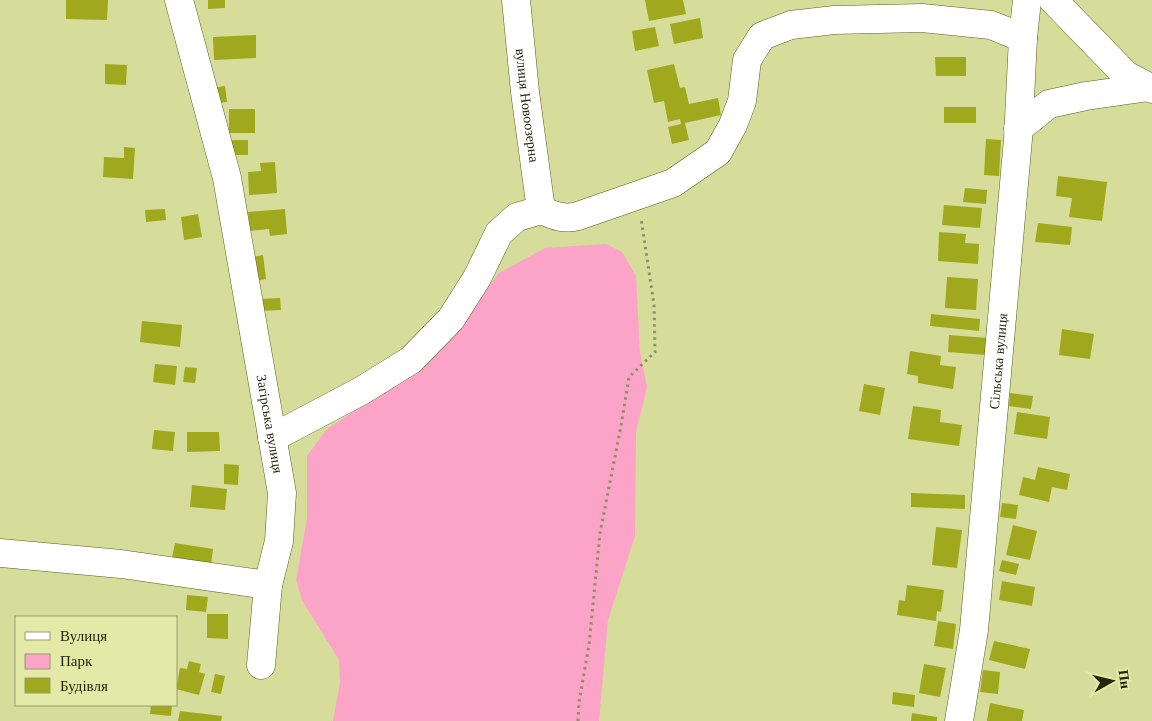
<svg xmlns="http://www.w3.org/2000/svg" width="1152" height="721" font-family="'Times New Roman',serif">
  <style>
    .green { fill: #fba4c8 }
    .building { fill: #a0a81e }
    .lines { fill: none; stroke-linecap: round; stroke-linejoin: round }
    .minor-casing { stroke: #595e1c; stroke-width: 29 }
    .path { stroke: #8d925f; stroke-width: 3; stroke-dasharray: 2.5 4; stroke-linecap: butt }
    .minor { stroke: #fff; stroke-width: 28 }
    .labels { text-anchor: middle; stroke-width: 5; stroke-linejoin: round; paint-order: stroke }
    .street-label { font-size: 14px; fill: #25270c; stroke: #e3eaa7 }
  </style>
  <rect width="100%" height="100%" fill="#d6dd9a"/>
  <polygon class="green" points="606,244 622,252 636,276 640,352 647,387 636,432 635,536 608,620 599,721 333,721 340,682 339,660 302,600 296,580 307,518 307,456 326,430 419,368 455,331 499,273 545,248"/>
  <g class="building">
    <polygon points="66,0 108,0 107,20 66,19"/>
    <polygon points="208,0 225,0 225,8 208,9"/>
    <polygon points="645,0 683,0 686,14 649,21"/>
    <polygon points="700,18 703,38 674,44 670,24"/>
    <polygon points="655,27 659,46 635,51 632,31"/>
    <polygon points="256,35 256,58 214,60 213,37"/>
    <polygon points="935,57 966,57 966,76 936,76"/>
    <polygon points="105,64 127,65 126,85 105,84"/>
    <polygon points="674,64 680,88 685,87 689,104 718,98 721,115 685,123 689,140 672,144 668,127 681,124 680,119 668,122 664,101 654,103 647,70"/>
    <polygon points="225,86 227,102 214,103 212,88"/>
    <rect x="944" y="107" width="32" height="16"/>
    <rect x="229" y="109" width="26" height="24"/>
    <polygon points="986,139 1001,140 999,176 984,175"/>
    <rect x="229" y="140" width="19" height="15"/>
    <polygon points="124,147 135,148 133,179 103,177 104,157 124,158"/>
    <polygon points="275,162 277,193 249,195 248,172 261,171 260,163"/>
    <polygon points="1058,176 1107,182 1102,221 1069,217 1072,198 1056,196"/>
    <polygon points="965,188 987,190 986,204 963,202"/>
    <polygon points="944,205 982,208 980,228 942,225"/>
    <polygon points="165,209 166,220 146,222 145,210"/>
    <polygon points="285,209 287,234 270,236 269,229 250,231 248,212"/>
    <polygon points="198,214 202,237 184,240 181,217"/>
    <polygon points="1038,223 1072,227 1070,245 1035,242"/>
    <polygon points="939,232 966,234 965,243 979,244 978,264 938,261"/>
    <polygon points="263,255 266,279 255,281 252,257"/>
    <polygon points="947,277 978,279 976,310 945,308"/>
    <polygon points="280,298 281,310 260,311 260,299"/>
    <polygon points="931,314 980,319 979,331 930,326"/>
    <polygon points="142,321 182,325 180,347 140,342"/>
    <polygon points="1062,329 1094,334 1090,359 1059,355"/>
    <polygon points="949,335 987,338 985,355 948,352"/>
    <polygon points="910,351 941,356 940,365 956,367 953,389 918,383 918,376 907,374"/>
    <polygon points="155,364 177,366 175,385 153,382"/>
    <polygon points="185,367 197,368 195,383 183,382"/>
    <polygon points="864,384 885,388 880,415 859,411"/>
    <polygon points="1010,393 1033,396 1031,409 1009,406"/>
    <polygon points="913,406 941,410 940,422 962,425 959,446 908,439"/>
    <polygon points="1017,412 1050,417 1047,439 1014,434"/>
    <polygon points="154,430 175,432 173,451 152,449"/>
    <polygon points="187,432 219,432 220,451 187,452"/>
    <polygon points="224,464 239,465 238,485 224,484"/>
    <polygon points="1038,467 1070,474 1067,490 1052,487 1049,502 1019,495 1023,477 1035,480"/>
    <polygon points="192,485 227,489 225,510 190,507"/>
    <polygon points="911,493 965,495 965,509 911,507"/>
    <polygon points="1002,503 1018,505 1016,519 1000,517"/>
    <polygon points="1013,525 1037,531 1030,560 1006,555"/>
    <polygon points="936,527 962,530 957,568 932,565"/>
    <polygon points="175,543 213,549 211,564 172,558"/>
    <polygon points="1002,560 1019,564 1016,575 999,571"/>
    <polygon points="1002,581 1035,587 1032,606 999,600"/>
    <polygon points="907,585 944,590 941,612 937,611 936,621 897,615 899,600 905,601"/>
    <polygon points="187,595 208,597 206,612 186,610"/>
    <polygon points="207,614 228,614 228,639 207,638"/>
    <polygon points="938,621 956,624 953,649 934,646"/>
    <polygon points="994,641 1030,649 1025,669 989,660"/>
    <polygon points="189,661 201,664 199,672 205,674 199,695 176,689 180,668 187,669"/>
    <polygon points="924,664 946,668 940,697 919,693"/>
    <polygon points="983,670 1000,672 998,694 980,692"/>
    <polygon points="215,674 225,676 221,694 211,692"/>
    <polygon points="893,692 915,695 914,707 892,704"/>
    <polygon points="990,703 1024,710 1022,721 987,721"/>
    <polygon points="151,705 172,705 171,716 150,714"/>
    <polygon points="180,711 222,716 221,721 178,721"/>
    <polygon points="912,713 937,717 937,721 911,721"/>
  </g>
  <g class="lines">
    <defs>
      <g id="minor">
        <path id="s1" d="M179,0L227,178L282,493L279,541L268,585L261,665"/>
        <path id="s2" d="M516,0L525,92L541,210"/>
        <polyline points="1053,0 1126,75 1152,89"/>
        <polyline points="1018,129 1049,104 1086,96 1149,87"/>
        <path d="M272,438L361,391L411,360L451,319L477,278L499,233L517,217L541,210C555,216 564,220 578,216L673,183L718,152L733,125L742,101L747,60L762,36L791,25L834,20L922,18L991,25L1023,38"/>
        <polyline points="0,553 121,564 268,585"/>
        <path id="s3" d="M959,721L974,630L1018,139L1023,38L1027,0"/>
      </g>
    </defs>
    <use href="#minor" class="minor-casing"/>
    <polyline class="path" points="578,721 579,702 589,645 600,533 621,426 629,377 655,352 654,305 641,218"/>
    <use href="#minor" class="minor"/>
  </g>
  <g class="labels">
    <g class="street-label">
      <text dy="5" stroke="none"><textPath href="#s2" startOffset="106">вулиця Новоозерна</textPath></text>
      <text dy="5" stroke="none"><textPath href="#s3" startOffset="362">Сільська вулиця</textPath></text>
      <text dy="5" stroke="none"><textPath href="#s1" startOffset="434">Загірська вулиця</textPath></text>
    </g>
  </g>
  <rect x="15" y="616" width="162" height="90" fill="#e3eaa7" stroke="#979c69"/>
  <rect x="25" y="632" width="25" height="8" fill="#ffffff" stroke="#979c69"/>
  <text x="60" y="641" font-size="15" fill="#25270c">Вулиця</text>
  <rect x="25" y="654" width="25" height="15" fill="#fba4c8" stroke="#979c69"/>
  <text x="60" y="666" font-size="15" fill="#25270c">Парк</text>
  <rect x="25" y="678" width="25" height="15" fill="#a0a81e" stroke="#979c69"/>
  <text x="60" y="691" font-size="15" fill="#25270c">Будівля</text>
  <g transform="translate(1112 681) rotate(82)" stroke="#e3eaa7" stroke-width="4" paint-order="stroke">
  <path d="M0-4L9 19L0 12L-9 19Z" fill="#25270c"/>
  <text y="-8" font-size="14" font-weight="bold" text-anchor="middle" fill="#25270c">Пн</text>
  </g>
</svg>
